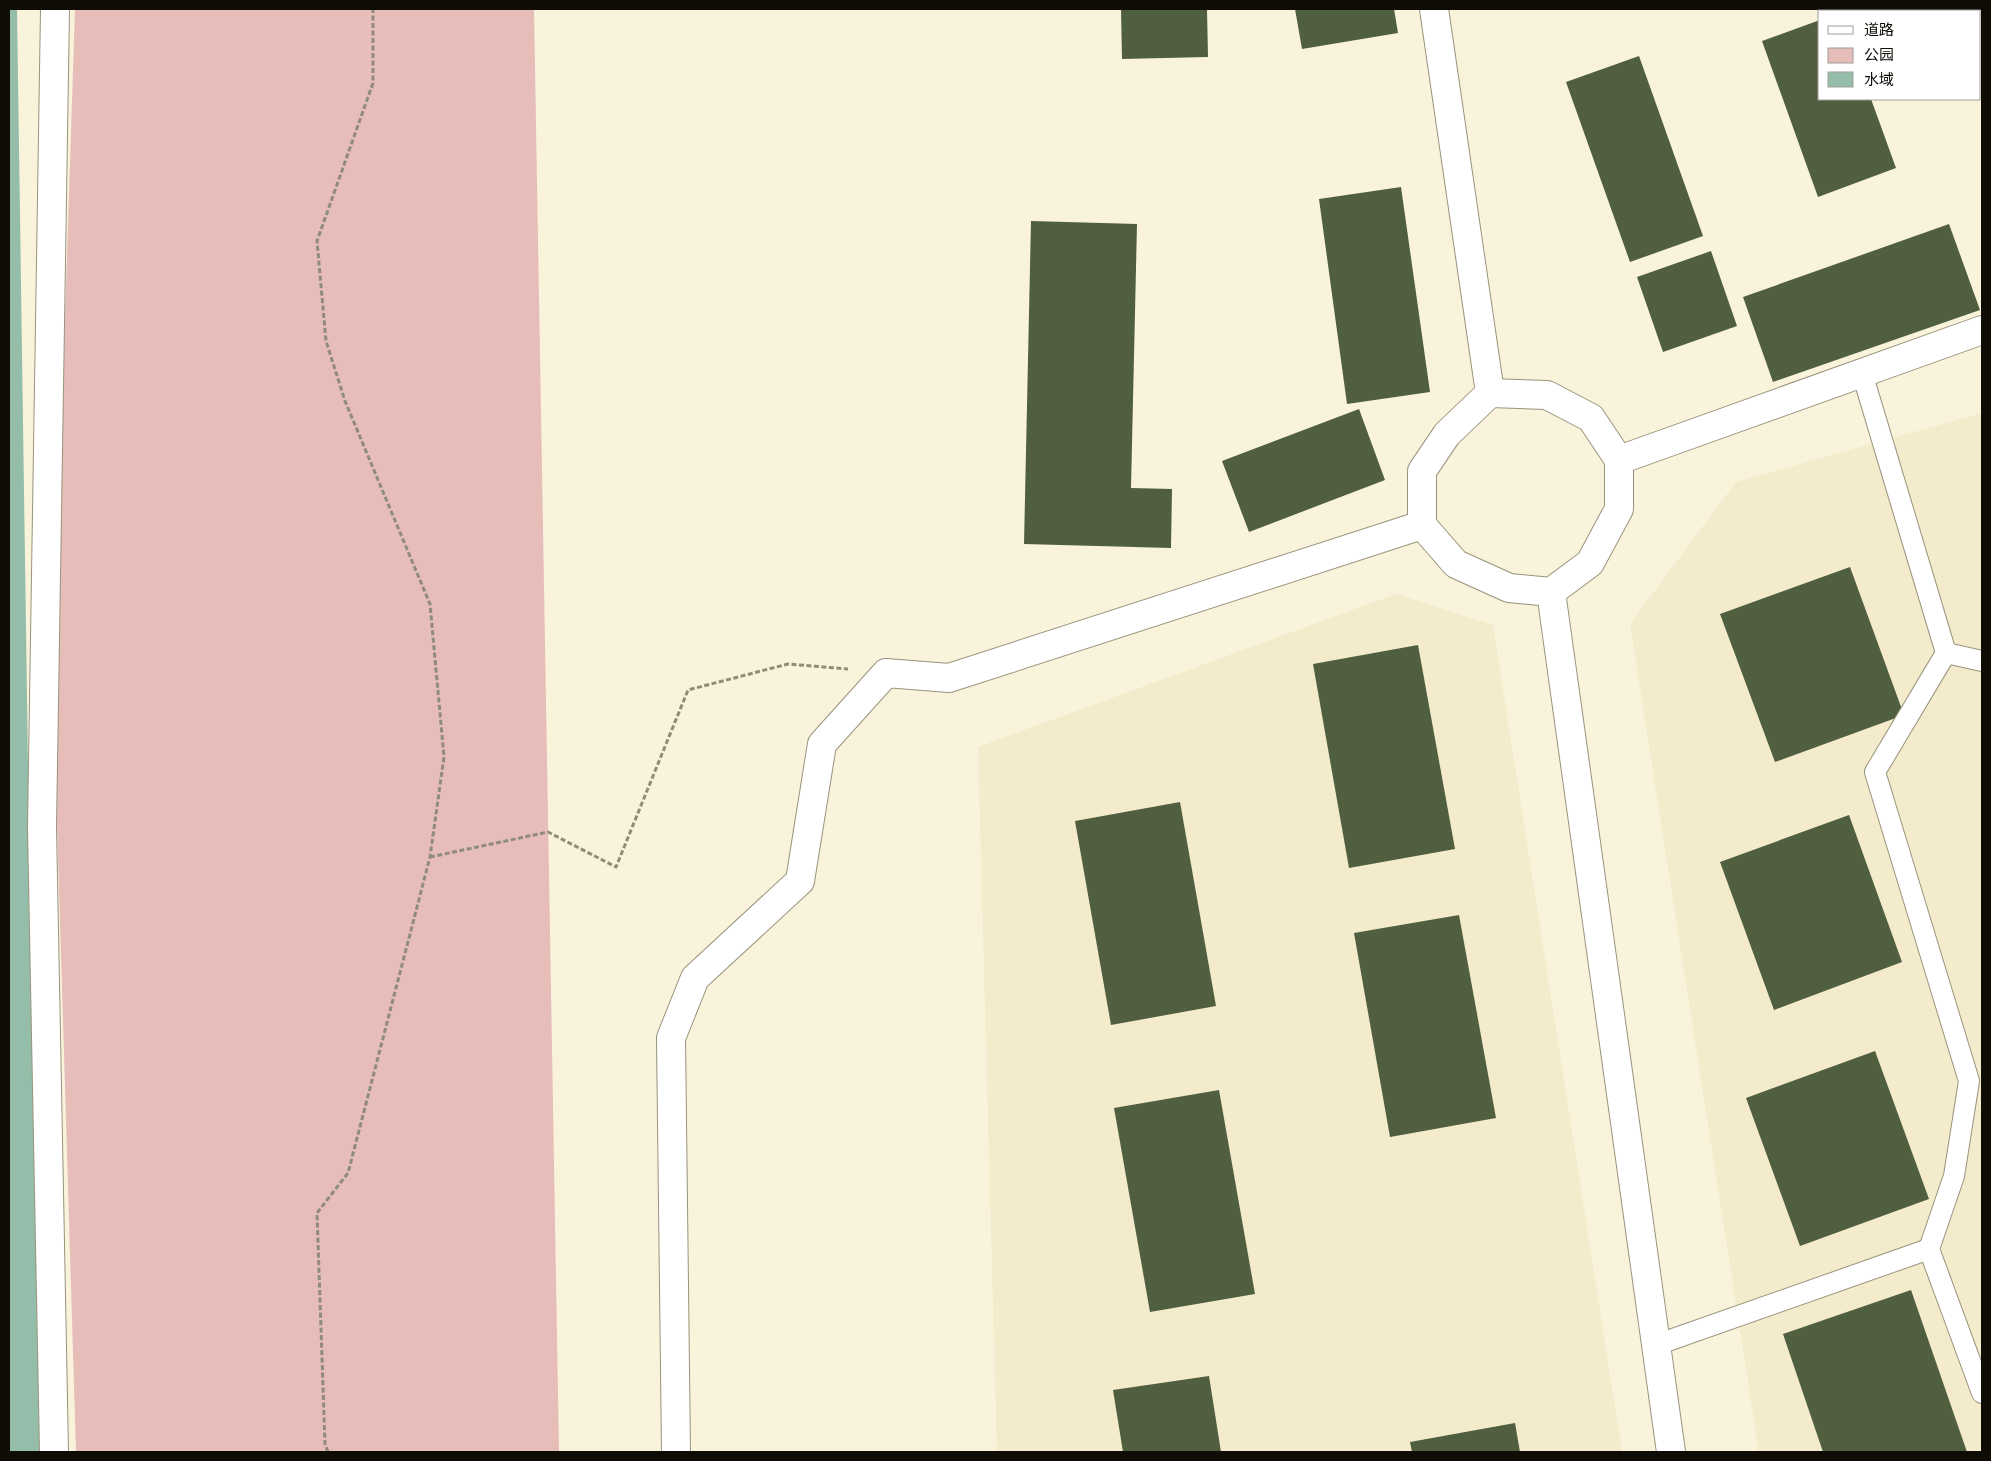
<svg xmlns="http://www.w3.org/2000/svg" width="1991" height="1461" font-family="'Golos Text','Noto Sans SC',sans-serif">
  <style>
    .built { fill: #f3ebcb }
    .green { fill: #e6bdb8 }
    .water { fill: #94beaa }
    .building { fill: #4f5f3f }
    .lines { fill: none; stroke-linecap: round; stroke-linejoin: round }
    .service-casing { stroke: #99937d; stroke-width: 22 }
    .minor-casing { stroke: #99937d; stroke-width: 30 }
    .tertiary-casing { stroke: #99937d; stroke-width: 30 }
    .path { stroke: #908b7b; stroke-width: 3; stroke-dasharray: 5 2.5; stroke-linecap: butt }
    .service { stroke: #fff; stroke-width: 20 }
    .minor { stroke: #fff; stroke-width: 28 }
    .tertiary { stroke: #fff; stroke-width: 28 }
  </style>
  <rect width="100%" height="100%" fill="#f9f3db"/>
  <g class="built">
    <polygon points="1982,413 1982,1452 1759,1452 1630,624 1736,482"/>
    <polygon points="1396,594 1493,625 1622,1452 997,1452 978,747"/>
  </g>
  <polygon class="green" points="75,9 534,9 559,1452 76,1452 53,689"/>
  <polygon class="water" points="9,9 17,9 30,902 42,1452 9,1452"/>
  <g class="building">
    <polygon points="1121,9 1207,9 1208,57 1122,59"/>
    <polygon points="1295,9 1394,9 1398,33 1302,49"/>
    <polygon points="1820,20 1820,99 1871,99 1896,168 1818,197 1762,41"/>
    <polygon points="1639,56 1703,236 1630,262 1566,82"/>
    <polygon points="1401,187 1430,392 1347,404 1319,199"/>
    <polygon points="1031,221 1137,224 1131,488 1172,489 1171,548 1024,544"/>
    <polygon points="1949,224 1980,310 1773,382 1743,297"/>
    <polygon points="1711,251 1737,326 1663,352 1637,277"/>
    <polygon points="1359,409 1385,480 1249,532 1222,461"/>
    <polygon points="1850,567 1904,715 1775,762 1720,614"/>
    <polygon points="1418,645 1455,849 1349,868 1313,664"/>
    <polygon points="1180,802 1216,1006 1111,1025 1075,821"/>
    <polygon points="1849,815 1902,962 1774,1010 1720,862"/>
    <polygon points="1459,915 1496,1118 1390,1137 1354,933"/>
    <polygon points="1875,1051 1929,1199 1800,1246 1746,1098"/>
    <polygon points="1219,1090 1255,1294 1150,1312 1114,1108"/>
    <polygon points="1911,1290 1967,1452 1823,1452 1783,1334"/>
    <polygon points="1209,1376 1221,1452 1123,1452 1113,1390"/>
    <polygon points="1515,1423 1520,1452 1412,1452 1410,1442"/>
  </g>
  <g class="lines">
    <defs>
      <g id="service">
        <polyline points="1862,373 1946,653 1875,772 1969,1081 1954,1176 1929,1249 1982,1393"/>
        <polyline points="1946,653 1982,661"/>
        <polyline points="1656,1345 1929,1249"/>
      </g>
      <polyline id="minor" points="54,1452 42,827 55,9"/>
      <g id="tertiary">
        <polyline points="1434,9 1490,393"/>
        <polygon points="1490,393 1547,395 1591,418 1619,460 1619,509 1590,563 1551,592 1509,588 1456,564 1422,525 1422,471 1447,434"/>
        <polyline points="1619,460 1982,330"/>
        <polyline points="1551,592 1671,1452"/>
        <polyline points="676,1452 671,1038 695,978 800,881 822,744 886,673 949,678 1422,525"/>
      </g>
    </defs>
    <use href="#service" class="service-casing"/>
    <use href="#minor" class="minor-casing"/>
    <use href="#tertiary" class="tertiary-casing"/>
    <g class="path">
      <polyline points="430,857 548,832 616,867 688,690 788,664 848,669"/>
      <polyline points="328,1452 325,1444 317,1213 348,1173 430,857 444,757 430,604 345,401 326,341 317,241 373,83 373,9"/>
    </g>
    <use href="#service" class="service"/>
    <use href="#minor" class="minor"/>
    <use href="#tertiary" class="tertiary"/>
  </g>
  <rect width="1991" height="1461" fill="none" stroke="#0e0c05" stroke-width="20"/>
  <rect x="1818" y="10" width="162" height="90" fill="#ffffff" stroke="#9f9e9b"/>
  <rect x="1828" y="26" width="25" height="8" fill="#ffffff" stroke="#9f9e9b"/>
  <text x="1864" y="35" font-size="15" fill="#0e0c05">道路</text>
  <rect x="1828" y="48" width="25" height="15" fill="#e6bdb8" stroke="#9f9e9b"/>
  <text x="1864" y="60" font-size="15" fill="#0e0c05">公园</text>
  <rect x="1828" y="72" width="25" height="15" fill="#94beaa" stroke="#9f9e9b"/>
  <text x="1864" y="85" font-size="15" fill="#0e0c05">水域</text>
</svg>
